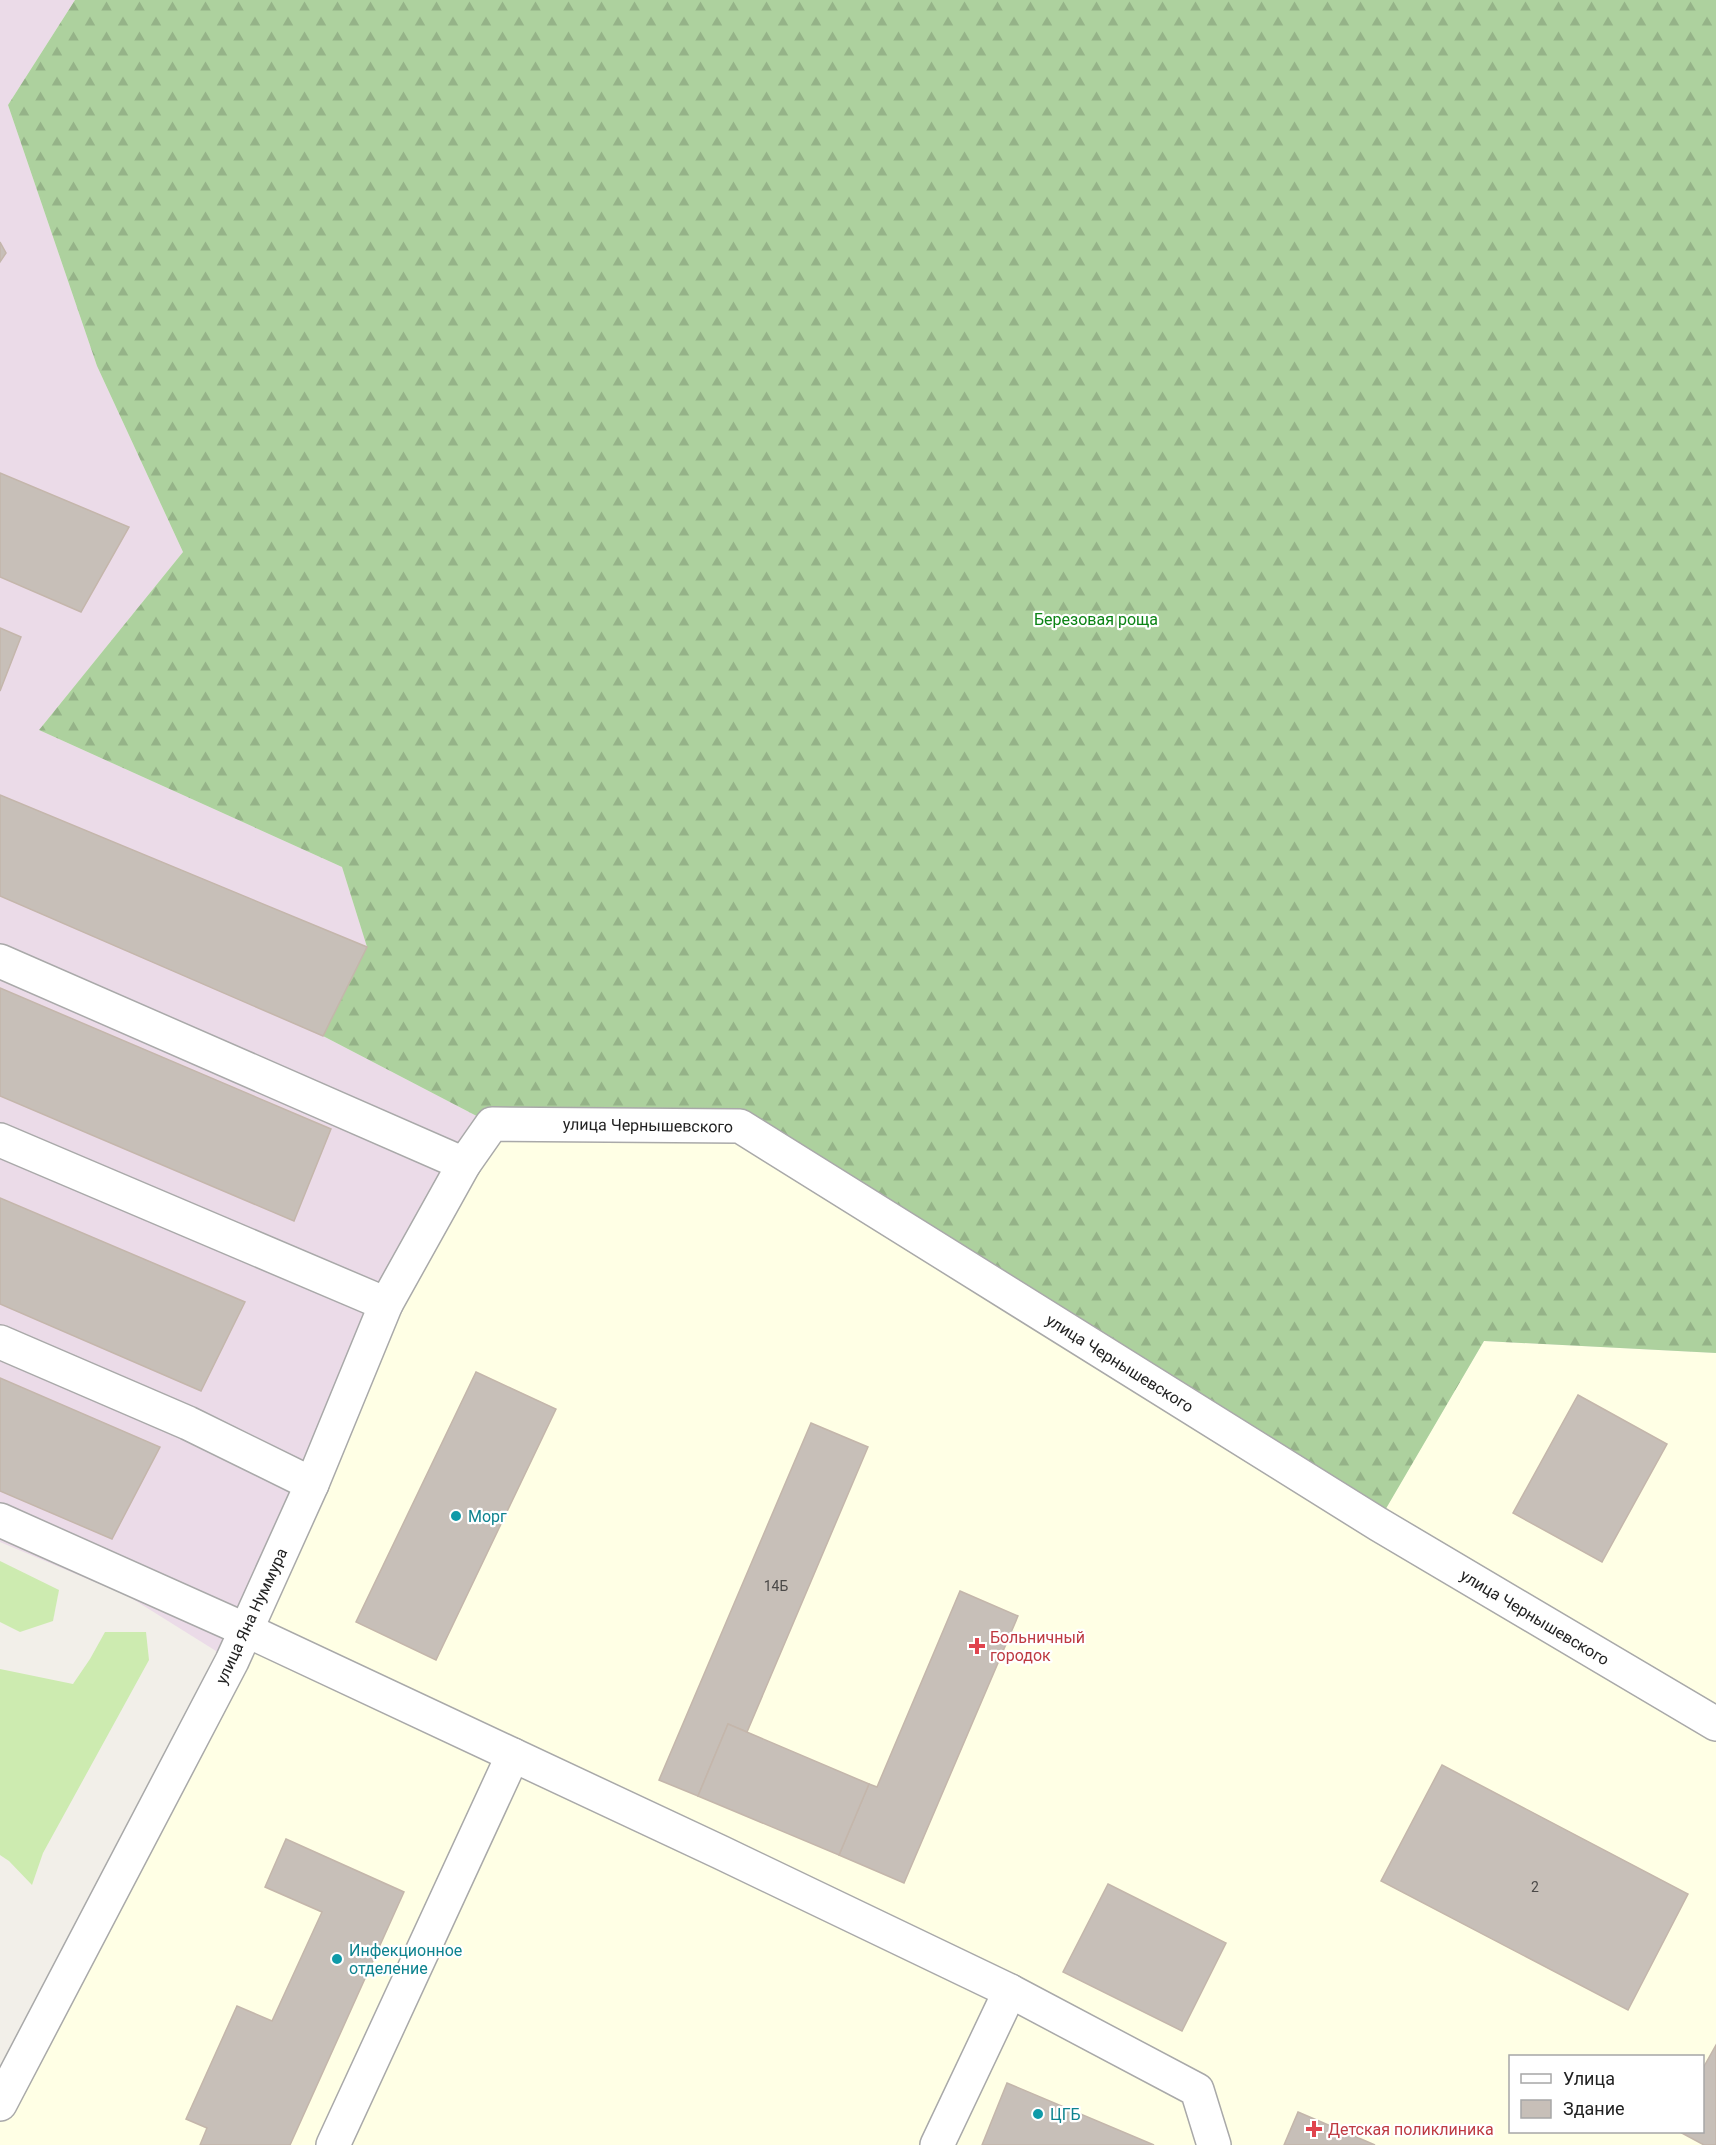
<svg xmlns="http://www.w3.org/2000/svg" width="1716" height="2145" font-family="Roboto,sans-serif">
  <style>
    .industrial { fill: #ebdbe8 }
    .education { fill: #ffffe5; fill-rule: evenodd }
    .grass { fill: #cdebb0 }
    .forest { fill: url(#forest-firs) }
    .building { fill: #c7bfb8; stroke: #c4b6ab; stroke-width: 1.5 }
    .lines { fill: none; stroke-linecap: round; stroke-linejoin: round }
    .minor-casing { stroke: #a9a9a9; stroke-width: 36 }
    .minor { stroke: #fff; stroke-width: 33 }
    .culture-dot { fill: #0f9aa8; stroke: #fff; stroke-width: 2 }
    .health-dot { fill: #e0444e; stroke: #fff; stroke-width: 2 }
    .labels { text-anchor: middle; stroke-width: 4.5; stroke-linejoin: round; paint-order: stroke }
    .number-label { font-size: 14px; fill: #4b4948 }
    .park-label { font-size: 16px; fill: #0c8416; stroke: #fff }
    .street-label { font-size: 16px; fill: #222; stroke: #fff }
    .culture-label { font-size: 16px; fill: #0d838f; stroke: #fff; text-anchor: start }
    .health-label { font-size: 16px; fill: #be3a42; stroke: #fff; text-anchor: start }
  </style>
  <defs>
    <pattern id="forest-firs" width="22" height="20" patternUnits="userSpaceOnUse" patternTransform="scale(1.5)"><rect width="22" height="20" fill="#add19e"/><path d="M5 1l3.5 6h-7zM16 11l3.5 6h-7z" fill="#95b388"/></pattern>
  </defs>
  <rect width="100%" height="100%" fill="#f2efe9"/>
  <polygon class="industrial" points="0,0 75,0 8,105 97,366 183,552 39,730 342,867 367,947 323,1036 492,1124 232,1661 128,1596 0,1542"/>
  <path class="education" d="M492,1124L740,1126L1377,1523L1484,1341L1716,1353V2145H0V2104ZM1510,2056H1702V2132H1510Z"/>
  <g class="grass">
    <polygon points="0,1561 59,1590 53,1621 20,1632 0,1622"/>
    <polygon points="105,1632 146,1632 149,1660 43,1853 32,1885 9,1861 0,1855 0,1669 73,1684 90,1659"/>
  </g>
  <polygon class="forest" points="75,0 1716,0 1716,1353 1484,1341 1377,1524 741,1126 492,1124 323,1036 367,947 342,867 39,730 183,552 97,366 8,105"/>
  <g class="building">
    <polygon points="0,242 6,253 0,262"/>
    <polygon points="0,473 129,527 81,612 0,577"/>
    <polygon points="0,628 21,637 0,691"/>
    <polygon points="0,795 367,947 323,1036 0,896"/>
    <polygon points="0,988 331,1129 294,1221 0,1096"/>
    <polygon points="0,1198 245,1302 201,1391 0,1304"/>
    <polygon points="476,1372 556,1409 436,1660 356,1622"/>
    <polygon points="0,1378 160,1447 112,1539 0,1491"/>
    <polygon points="1578,1395 1667,1444 1602,1562 1513,1513"/>
    <polygon points="811,1423 868,1447 747,1732 728,1724 698,1796 659,1780"/>
    <polygon points="960,1591 1018,1616 904,1883 839,1855 869,1784 877,1787"/>
    <polygon points="728,1724 869,1784 839,1855 698,1796"/>
    <polygon points="1442,1765 1688,1894 1628,2010 1381,1881"/>
    <polygon points="286,1839 404,1892 290,2145 200,2145 207,2128 186,2119 237,2006 272,2021 322,1912 265,1887"/>
    <polygon points="1108,1884 1226,1943 1182,2031 1063,1972"/>
    <polygon points="1716,2045 1716,2145 1704,2145 1680,2132 1702,2132 1702,2070"/>
    <polygon points="1007,2083 1154,2145 982,2145"/>
    <polygon points="1298,2112 1375,2145 1284,2145"/>
  </g>
  <g class="lines">
    <defs>
      <g id="minor">
        <polyline points="0,961 464,1164"/>
        <polyline points="0,1140 386,1304"/>
        <polyline points="0,1342 188,1423 312,1484"/>
        <polyline points="0,1520 246,1630 720,1852 1010,1991 1197,2090 1214,2145"/>
        <polyline points="0,2104 232,1661 312,1484 386,1304 464,1164 492,1124 740,1126 1378,1524 1716,1724"/>
        <polyline points="333,2145 513,1755"/>
        <polyline points="937,2145 1010,1991"/>
      </g>
    </defs>
    <use href="#minor" class="minor-casing"/>
    <use href="#minor" class="minor"/>
  </g>
  <g class="culture-dot">
    <circle cx="456" cy="1516" r="6"/>
    <circle cx="337" cy="1959" r="6"/>
    <circle cx="1038" cy="2114" r="6"/>
  </g>
  <g class="health-dot">
    <path d="M974 1637h6v6h6v6h-6v6h-6v-6h-6v-6h6z"/>
    <path d="M1311 2120h6v6h6v6h-6v6h-6v-6h-6v-6h6z"/>
  </g>
  <g class="labels">
    <g class="number-label">
      <text x="776" y="1591">14Б</text>
      <text x="1535" y="1892">2</text>
    </g>
    <g class="park-label">
      <text x="1096" y="625">Березовая роща</text>
    </g>
    <g class="street-label">
      <text transform="translate(648 1125) rotate(1)" y="6">улица Чернышевского</text>
      <text transform="translate(1120 1363) rotate(32)" y="6">улица Чернышевского</text>
      <text transform="translate(251 1616) rotate(-65)" y="6">улица Яна Нуммура</text>
      <text transform="translate(1535 1617) rotate(31)" y="6">улица Чернышевского</text>
    </g>
    <g class="culture-label">
      <text x="468" y="1522">Морг</text>
      <text x="349" y="1956">Инфекционное<tspan x="349" dy="18">отделение</tspan></text>
      <text x="1050" y="2120">ЦГБ</text>
    </g>
    <g class="health-label">
      <text x="990" y="1643">Больничный<tspan x="990" dy="18">городок</tspan></text>
      <text x="1328" y="2135">Детская поликлиника</text>
    </g>
  </g>
  <rect x="1509" y="2055" width="195" height="78" fill="#ffffff" stroke="#a7a7a7" stroke-width="1.5"/>
  <rect x="1521" y="2074" width="30" height="9" fill="#ffffff" stroke="#a7a7a7" stroke-width="1.5"/>
  <text x="1563" y="2085" font-size="18" fill="#222222">Улица</text>
  <rect x="1521" y="2100" width="30" height="18" fill="#c7bfb8" stroke="#a7a7a7" stroke-width="1.5"/>
  <text x="1563" y="2115" font-size="18" fill="#222222">Здание</text>
</svg>
